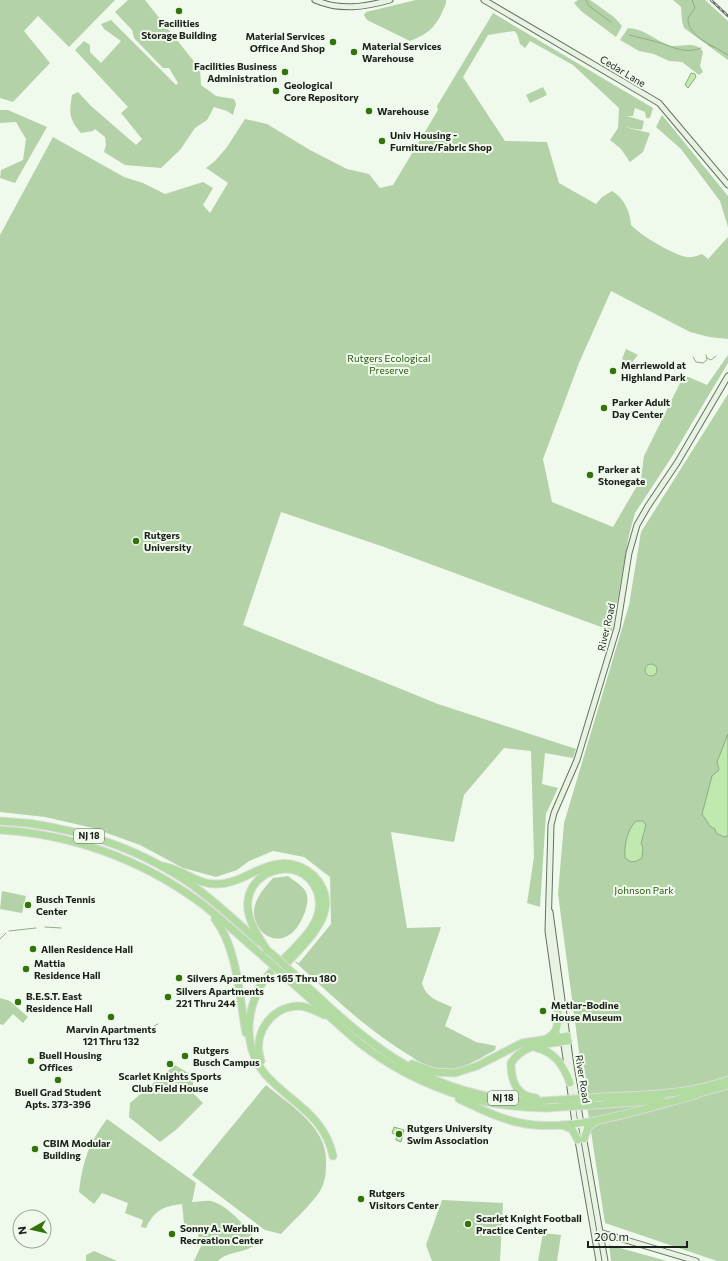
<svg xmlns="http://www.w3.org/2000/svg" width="728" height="1261" font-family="Commissioner,sans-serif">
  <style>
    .green { fill: #b3d2a7 }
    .water { fill: #bfe9ae; stroke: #8ead82 }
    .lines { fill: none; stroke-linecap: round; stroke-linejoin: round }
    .stream { stroke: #8ead82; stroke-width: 1 }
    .secondary-casing { stroke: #677064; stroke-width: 7 }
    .highway-casing { stroke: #dbdbdb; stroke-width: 9 }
    .secondary { stroke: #e8f4e2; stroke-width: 5 }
    .highway { stroke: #b1dba0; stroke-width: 7 }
    .rail-casing { stroke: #686e66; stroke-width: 2.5 }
    .rail { stroke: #f0faec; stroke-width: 1; stroke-dasharray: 3; stroke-linecap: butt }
    .highway-bridge-casing { stroke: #dbdbdb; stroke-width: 9; stroke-linecap: butt }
    .highway-bridge { stroke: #b1dba0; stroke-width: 7 }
    .poi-dot { fill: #34730c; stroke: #f0faec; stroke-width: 1.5 }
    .labels { text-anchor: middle; stroke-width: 4; stroke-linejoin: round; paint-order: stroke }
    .shield { fill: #f0faec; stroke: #5c625a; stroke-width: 1 }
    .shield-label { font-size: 9px; font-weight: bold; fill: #1d211c }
    .poi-label { font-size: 10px; font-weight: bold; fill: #1d211c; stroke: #f0faec; text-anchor: start }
    .street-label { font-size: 10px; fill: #1d211c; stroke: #f0faec }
    .park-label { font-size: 10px; fill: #295c0b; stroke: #f0faec }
  </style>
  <rect width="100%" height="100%" fill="#f0faec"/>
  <g class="green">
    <polygon points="0,0 115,0 69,47 38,16 24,31 50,63 13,102 0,98"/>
    <path d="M128,0H145L200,69L201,85L216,96L234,99L236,104L233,115L227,111L214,107L207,120L195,128L180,150L161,168L125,165L104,152L106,145L105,137L95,129L93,131L81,133C69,119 69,113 72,95L78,92L91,106L136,145L142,139L121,113L128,107L75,50L84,41L90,45V52L101,63L121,41L104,29L101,24L111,20L176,85L178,83L169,68H163L134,38L132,30L115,12Z"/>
    <path d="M416,0H446V3C438,24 431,33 410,41L367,20L364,15L366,12Z"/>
    <polygon points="578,0 590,0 593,2 614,17 622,26 616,37 581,11 574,3"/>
    <polygon points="673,0 705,0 728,21 728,60 684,28 682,21 681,7"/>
    <path d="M493,13L653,108L650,118H646L645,112L635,108L633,116H627L644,121L642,130L624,127L650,133L643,152L630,162L621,149L610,140L618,128L619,108L573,65L530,41L525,48L520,44L517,34L514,31L488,35L463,77L505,141L547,142L559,183L596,204L602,197L612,191C624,198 630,211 631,225C642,236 670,253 686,257C691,258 697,256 702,254L708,259L728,237V339L709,337L690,332L611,291L579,363L543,459L552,502L613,527L641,479L644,456L684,375L707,385L728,355V363L673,455L635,513L629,535L612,631L384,547L281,512L243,625L438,704L576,749L573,758L545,753L542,784L558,788L546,814L540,907L527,903L534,857L531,751L504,748L464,795L454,842L391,832L407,928L441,927L422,983C426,998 438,1001 452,1007L445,1026L476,1042L496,1046L495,1050C481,1058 457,1073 439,1070C430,1069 419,1062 412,1057C368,1031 332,996 294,961L299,963L331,924L330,877L304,857L273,851L249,861L237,870L216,877L183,868L140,845L93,828L45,817L0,812V235L53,137L124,177L143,183L165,194L203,182L213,188L203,205L210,213L228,183L206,168L215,161L227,147L245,119L267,124L310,150L347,169L369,174L380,188L393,185L438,110L437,106Z"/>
    <path d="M628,28C645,29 653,39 668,45C679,49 695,39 703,52L700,66L703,72L699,75L682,62L669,61L654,54L639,51L620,40Z"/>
    <polygon points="543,87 547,95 530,103 526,95"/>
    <polygon points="0,110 8,110 47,127 15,183 0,178 1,170 23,160 26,139 16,122 0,123"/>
    <polygon points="662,115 728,196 728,227 720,201 681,149 656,127"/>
    <polygon points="626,349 638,355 633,361 633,366 622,359"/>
    <polygon points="728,394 728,1261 717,1261 605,1223 581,1067 558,894 564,823 629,605 641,532"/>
    <path d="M288,876C304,888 312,891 305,912C302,920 297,930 289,935C272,946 254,930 254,912C254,899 265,887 273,878Z"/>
    <polygon points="2,891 26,896 22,913 0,909"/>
    <polygon points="0,998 10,1001 28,1017 23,1023 13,1014 3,1025 0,1024"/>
    <polygon points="175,1065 193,1076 193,1093 203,1103 177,1129 160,1142 129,1117 130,1103"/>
    <path d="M266,1085C292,1107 328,1127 326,1164C326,1173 325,1183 320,1191C312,1204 292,1222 281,1234L265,1230L192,1175Z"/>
    <path d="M107,1119L196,1183L192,1202C198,1202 205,1200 211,1201C228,1205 247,1228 258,1242C248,1254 229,1250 218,1261H194L201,1246L196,1227L187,1232L179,1225L184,1224L182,1204C163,1206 154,1211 146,1228L141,1227L143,1220L125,1213L128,1203L102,1193L94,1204L79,1192C83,1160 88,1145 107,1119Z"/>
    <polygon points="442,1200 503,1203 500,1261 432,1261 426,1245"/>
    <polygon points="543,1233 561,1235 557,1261 538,1261"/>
    <polygon points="609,1245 667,1261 611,1261"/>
    <polygon points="94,1251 117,1261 86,1261 86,1255"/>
  </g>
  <g class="water">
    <polygon points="691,73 695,74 696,77 688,88 685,85"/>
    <circle cx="651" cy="670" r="6"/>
    <polygon points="728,734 728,836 724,837 716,833 715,829 710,826 702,814 712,776 719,770 717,762"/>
    <path d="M636,821H643L646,825L641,843L643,848L642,858L637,861L631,862L625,858C624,845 627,830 636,821Z"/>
    <polygon points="394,1127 404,1130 401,1142 396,1140 397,1135 392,1133"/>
  </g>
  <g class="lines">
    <g class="stream">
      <polyline points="586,0 589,6 611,22"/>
      <path d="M692,0L695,8L688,18C687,37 715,46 728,55"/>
      <path d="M629,35C640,38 651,40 661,43C674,48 687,54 701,48"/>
      <polyline points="709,45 714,47"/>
      <polyline points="693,357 696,362 703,363 707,360 706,355"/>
      <polyline points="707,358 711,360 716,356"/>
      <polyline points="45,927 61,928"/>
      <polyline points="9,931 36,928"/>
      <polyline points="0,939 6,933"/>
      <polyline points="139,1034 158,1024"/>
      <polyline points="103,1042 108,1044"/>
      <polyline points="112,1044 119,1045 136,1036"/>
    </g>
    <defs>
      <g id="secondary">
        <path d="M315,0C340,11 365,7 390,0"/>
        <polyline points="484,0 659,103 728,185"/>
        <polyline points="550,912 571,1066 605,1261"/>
        <polyline points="599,1232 696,1261"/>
        <polyline points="599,1261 575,1123 548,931 551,825 554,813 577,760 617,628 629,553 637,525 648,506 677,463 728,376"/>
      </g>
      <g id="highway">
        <path d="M0,821C67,824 136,846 192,885C216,902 237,922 259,942"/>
        <path d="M0,830C71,834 140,859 198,901C221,918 243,939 265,958"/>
        <path d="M161,866C180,867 195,884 215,884C239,885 257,866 279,864C291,862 304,867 313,875C346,908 307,941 285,965"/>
        <path d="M215,919C238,949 239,997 246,1033"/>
        <path d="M267,950C260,939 252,928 249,915C238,871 301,850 317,891C332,929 277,957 261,985C254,998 249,1014 249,1029C249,1094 321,1096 333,1156"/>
        <path d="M295,975C365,1041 422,1094 524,1101C536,1102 548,1100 560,1100"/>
        <path d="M290,981C314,1001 336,1024 361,1044C414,1085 479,1108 546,1108"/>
        <path d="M548,1038C559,1031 558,1022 558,1010"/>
        <path d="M537,1048C555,1052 564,1066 570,1083"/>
        <path d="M261,1061C252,1035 270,1007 298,1006C308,1006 316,1011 324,1015"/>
        <polyline points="412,1064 434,1072 455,1073 477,1066 522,1043 567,1036"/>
        <polyline points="692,1095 728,1085"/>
        <path d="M603,1097C645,1095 688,1095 728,1080"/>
        <path d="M536,1098C516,1096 511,1081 511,1063C524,1043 546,1044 568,1041"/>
        <path d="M459,1099C478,1108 500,1119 521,1123C573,1134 645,1108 696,1095"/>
        <polyline points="594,1105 662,1100"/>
        <polyline points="562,1125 572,1129 578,1140"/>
        <polyline points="584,1139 588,1127 596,1121"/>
      </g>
    </defs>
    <use href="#secondary" class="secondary-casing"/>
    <use href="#highway" class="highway-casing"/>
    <use href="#secondary" class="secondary"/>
    <use href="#highway" class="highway"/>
    <defs>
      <polyline id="rail" points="711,0 728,16"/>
    </defs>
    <use href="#rail" class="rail-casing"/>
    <use href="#rail" class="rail"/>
    <defs>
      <g id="highway-bridge">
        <polyline points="270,952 295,975"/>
        <polyline points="265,958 290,981"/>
        <polyline points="560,1100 603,1097"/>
        <polyline points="546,1108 594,1105"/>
      </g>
    </defs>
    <use href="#highway-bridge" class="highway-bridge-casing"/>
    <use href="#highway-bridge" class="highway-bridge"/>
  </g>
  <g class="poi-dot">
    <circle cx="179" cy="11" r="4"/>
    <circle cx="333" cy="42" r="4"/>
    <circle cx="354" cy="52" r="4"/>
    <circle cx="285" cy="72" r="4"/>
    <circle cx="276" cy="91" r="4"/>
    <circle cx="369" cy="111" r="4"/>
    <circle cx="382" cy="141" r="4"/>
    <circle cx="613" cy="371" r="4"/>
    <circle cx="604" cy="408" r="4"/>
    <circle cx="590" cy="475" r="4"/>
    <circle cx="136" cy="541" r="4"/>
    <circle cx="28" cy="905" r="4"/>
    <circle cx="33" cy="949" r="4"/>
    <circle cx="26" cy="969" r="4"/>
    <circle cx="179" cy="978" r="4"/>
    <circle cx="168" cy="997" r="4"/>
    <circle cx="18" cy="1002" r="4"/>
    <circle cx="543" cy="1011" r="4"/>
    <circle cx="111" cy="1017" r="4"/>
    <circle cx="185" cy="1056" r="4"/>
    <circle cx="31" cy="1061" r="4"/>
    <circle cx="170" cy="1064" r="4"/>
    <circle cx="58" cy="1080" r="4"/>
    <circle cx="399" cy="1134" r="4"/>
    <circle cx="35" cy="1149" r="4"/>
    <circle cx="361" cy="1199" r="4"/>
    <circle cx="468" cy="1224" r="4"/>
    <circle cx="172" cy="1234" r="4"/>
  </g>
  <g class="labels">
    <g class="shield">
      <rect x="74" y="829" width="30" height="14" rx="3"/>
      <rect x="488" y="1091" width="30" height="14" rx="3"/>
    </g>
    <g class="shield-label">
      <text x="89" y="839">NJ 18</text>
      <text x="503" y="1101">NJ 18</text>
    </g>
    <g class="poi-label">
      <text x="179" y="27" text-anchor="middle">Facilities<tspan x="179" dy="12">Storage Building</tspan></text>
      <text x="325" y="40" text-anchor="end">Material Services<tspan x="325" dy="12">Office And Shop</tspan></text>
      <text x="362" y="50">Material Services<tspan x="362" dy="12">Warehouse</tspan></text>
      <text x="277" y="70" text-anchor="end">Facilities Business<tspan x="277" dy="12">Administration</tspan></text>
      <text x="284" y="89">Geological<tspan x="284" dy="12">Core Repository</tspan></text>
      <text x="377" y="115">Warehouse</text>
      <text x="390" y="139">Univ Housing -<tspan x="390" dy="12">Furniture/Fabric Shop</tspan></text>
      <text x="621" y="369">Merriewold at<tspan x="621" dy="12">Highland Park</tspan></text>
      <text x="612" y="406">Parker Adult<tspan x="612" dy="12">Day Center</tspan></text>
      <text x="598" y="473">Parker at<tspan x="598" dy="12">Stonegate</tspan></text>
      <text x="144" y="539">Rutgers<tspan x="144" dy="12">University</tspan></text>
      <text x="36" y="903">Busch Tennis<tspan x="36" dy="12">Center</tspan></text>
      <text x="41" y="953">Allen Residence Hall</text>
      <text x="34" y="967">Mattia<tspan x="34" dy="12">Residence Hall</tspan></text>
      <text x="187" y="982">Silvers Apartments 165 Thru 180</text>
      <text x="176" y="995">Silvers Apartments<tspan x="176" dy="12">221 Thru 244</tspan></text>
      <text x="26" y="1000">B.E.S.T. East<tspan x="26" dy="12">Residence Hall</tspan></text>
      <text x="551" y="1009">Metlar-Bodine<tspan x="551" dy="12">House Museum</tspan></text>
      <text x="111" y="1033" text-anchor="middle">Marvin Apartments<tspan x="111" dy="12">121 Thru 132</tspan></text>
      <text x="193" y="1054">Rutgers<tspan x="193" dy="12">Busch Campus</tspan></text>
      <text x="39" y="1059">Buell Housing<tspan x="39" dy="12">Offices</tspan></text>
      <text x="170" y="1080" text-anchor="middle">Scarlet Knights Sports<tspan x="170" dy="12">Club Field House</tspan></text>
      <text x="58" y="1096" text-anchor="middle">Buell Grad Student<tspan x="58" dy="12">Apts. 373-396</tspan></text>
      <text x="407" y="1132">Rutgers University<tspan x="407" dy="12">Swim Association</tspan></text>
      <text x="43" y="1147">CBIM Modular<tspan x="43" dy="12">Building</tspan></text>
      <text x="369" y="1197">Rutgers<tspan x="369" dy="12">Visitors Center</tspan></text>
      <text x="476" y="1222">Scarlet Knight Football<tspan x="476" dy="12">Practice Center</tspan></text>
      <text x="180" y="1232">Sonny A. Werblin<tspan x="180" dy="12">Recreation Center</tspan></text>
    </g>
    <g class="street-label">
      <text transform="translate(623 71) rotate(31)" y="4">Cedar Lane</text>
      <text transform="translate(606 627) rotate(-77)" y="4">River Road</text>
      <text transform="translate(583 1079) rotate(81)" y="4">River Road</text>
    </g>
    <g class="park-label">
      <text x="389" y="362">Rutgers Ecological<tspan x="389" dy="12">Preserve</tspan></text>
      <text x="644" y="894">Johnson Park</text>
    </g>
  </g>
  <g transform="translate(32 1229) rotate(262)"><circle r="19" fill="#f0faec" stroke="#9ca399"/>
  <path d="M0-3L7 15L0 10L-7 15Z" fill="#34730c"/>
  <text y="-6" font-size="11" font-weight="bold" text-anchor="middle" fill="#1d211c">N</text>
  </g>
  <path d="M588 1241v6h99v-6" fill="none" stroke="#1d211c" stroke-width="2"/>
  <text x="594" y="1241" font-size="12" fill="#1d211c" stroke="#f0faec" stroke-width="3" paint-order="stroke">200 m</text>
</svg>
